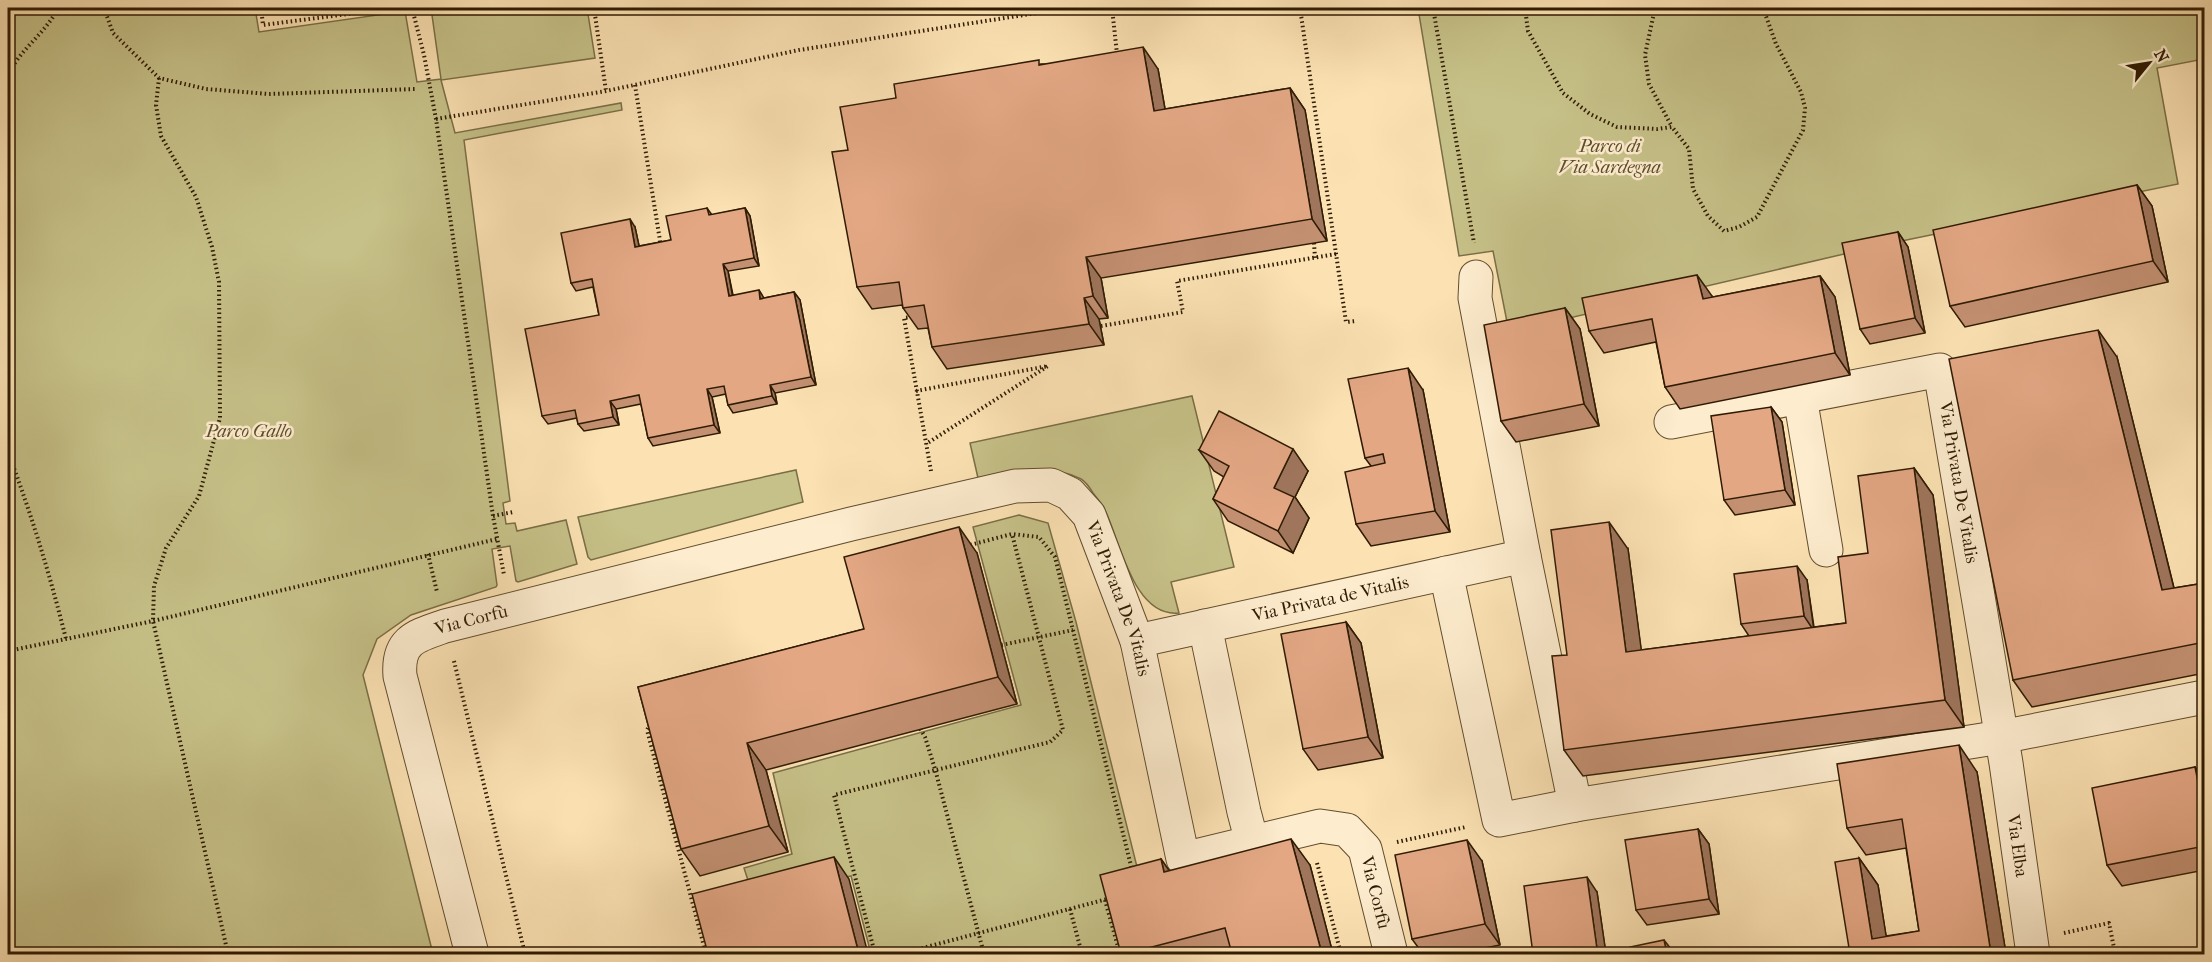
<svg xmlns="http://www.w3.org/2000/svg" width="2212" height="962" font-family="'IM FELL French Canon',serif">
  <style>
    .green { fill: #c6c188; stroke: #7a6e46; stroke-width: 1.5 }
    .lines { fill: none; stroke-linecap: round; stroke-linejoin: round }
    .minor-casing { stroke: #624d2f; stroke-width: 35 }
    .path { stroke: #2f1b03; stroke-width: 4; stroke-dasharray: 1.5 3; stroke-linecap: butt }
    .minor { stroke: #fdecce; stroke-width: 33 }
    .wall { fill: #c39072; stroke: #2f1b03; stroke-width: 1.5 }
    .shaded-wall { fill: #9f755c; stroke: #2f1b03; stroke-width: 1.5 }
    .building { fill: #e3a784; stroke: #2f1b03; stroke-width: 1.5 }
    .labels { text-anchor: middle; stroke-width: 5; stroke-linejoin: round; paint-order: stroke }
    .park-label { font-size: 18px; font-style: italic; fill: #5c4d2b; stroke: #fdecce }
    .street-label { font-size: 18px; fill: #2f1b03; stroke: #fdecce }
  </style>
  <rect width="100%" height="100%" fill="#fce2b3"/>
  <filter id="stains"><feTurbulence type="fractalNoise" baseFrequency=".00333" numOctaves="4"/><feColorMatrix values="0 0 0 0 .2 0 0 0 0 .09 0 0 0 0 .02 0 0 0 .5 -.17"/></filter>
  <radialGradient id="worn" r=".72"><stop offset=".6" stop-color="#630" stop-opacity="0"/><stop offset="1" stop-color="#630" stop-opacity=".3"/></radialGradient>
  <g class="green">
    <polygon points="8,8 255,8 259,32 405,11 417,82 441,79 431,8 587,8 595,58 441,80 455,133 621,103 622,110 464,140 510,501 503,503 506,524 515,523 517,531 566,520 577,564 518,582 516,581 510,546 492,549 497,585 496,587 411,615 377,639 363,675 433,954 8,954"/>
    <polygon points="1418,8 2204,8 2204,59 2157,68 2178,184 1887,244 1509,332 1493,251 1459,256"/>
    <path d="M1192,396L1234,567L1171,582L1179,613C1133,618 1120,539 1104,508C1101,503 1097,498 1093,493C1090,488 1086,482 1081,479C1047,462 1013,471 978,478L970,443Z"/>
    <polygon points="796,470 803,502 591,560 588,557 578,517"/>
    <polygon points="1019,515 1048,523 1076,622 1143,891 1128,954 871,954 851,876 754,899 744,868 792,854 773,773 1021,705 973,527"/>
  </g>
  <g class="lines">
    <defs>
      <g id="minor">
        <polyline points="1476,277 1475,298 1524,556 1575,805"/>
        <polyline points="1800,397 1826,550"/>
        <path id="s1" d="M1671,422L1940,370L2006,763L2033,954"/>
        <polyline points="1446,573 1499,820 1575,805 2001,737 2204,697"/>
        <polyline points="1205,626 1244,812 1252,842"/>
        <path id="s2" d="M1137,641L1524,556"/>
        <path id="s3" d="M472,954L400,676C397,640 416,636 445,626L851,524L1015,486L1051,485L1070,494L1089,515L1137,641L1183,859L1320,826L1347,830L1365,849L1391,954"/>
      </g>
    </defs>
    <use href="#minor" class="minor-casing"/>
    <g class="path">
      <polyline points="104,8 113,33 159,78 206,89 269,94 416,89"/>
      <polyline points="261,8 263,25 394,8"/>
      <polyline points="412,8 424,55 436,119 493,516 504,575"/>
      <polyline points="594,8 606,91"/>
      <polyline points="1112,8 1117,54"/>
      <polyline points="1300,8 1346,322 1356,321"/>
      <polyline points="1433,8 1474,243"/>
      <polyline points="1525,8 1528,31 1563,93 1590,114 1617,127 1657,129 1672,127 1689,149 1693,189 1708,216 1724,231 1739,227 1757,217 1803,130 1805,108 1801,92 1776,44 1763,8"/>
      <polyline points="1655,8 1645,55 1649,84 1672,127"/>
      <path d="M8,75C20,49 46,33 58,8"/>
      <polyline points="159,78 156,105 161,136 196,197 212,247 219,282 220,418 199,496 166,548 154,586 153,621 228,954"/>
      <polyline points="635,85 661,247"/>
      <polyline points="436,119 606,91 799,50 1069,8"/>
      <polyline points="1314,243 1315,258"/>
      <polyline points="912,317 904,318 931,471"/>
      <polyline points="1101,326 1183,312 1177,281 1336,254"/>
      <polyline points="916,391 1048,366 926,444"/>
      <path d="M8,452C31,513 50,575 66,639"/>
      <polyline points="493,516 513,512"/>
      <polyline points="966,546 1012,534 1039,537 1055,557 1132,870"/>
      <polyline points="428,554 437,592"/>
      <polyline points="997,646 1073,630"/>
      <polyline points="8,651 153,621 497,539"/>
      <polyline points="454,661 525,954"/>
      <polyline points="650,724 647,730 706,954"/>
      <polyline points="918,725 925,737 935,769 984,954"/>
      <polyline points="1397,842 1466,827"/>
      <polyline points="1317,863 1341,954"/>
      <polyline points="1105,900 1120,954"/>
      <polyline points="1070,909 1082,954"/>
      <polyline points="2064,933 2109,923 2114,948"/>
      <polyline points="875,954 834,795 1050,742 1063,730 1012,534"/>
      <polyline points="900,954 1111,898"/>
    </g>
    <use href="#minor" class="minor"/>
  </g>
  <g class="wall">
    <polygon points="1041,64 1158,69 1165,109 1290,88 1305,110 1327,241 1101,278 1108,318 1099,319 1104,345 947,369 932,347 928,328 918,329 903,308 902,305 872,309 857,287 848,150 896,98"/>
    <polygon points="2137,185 2152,206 2168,282 1965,327 1950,306"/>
    <polygon points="707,208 712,215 745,208 750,216 759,266 728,271 733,295 764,298 794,292 800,300 816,385 775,393 777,404 733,413 728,405 726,394 712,397 720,433 653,446 648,438 641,404 616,409 619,425 584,431 578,424 577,418 548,424 542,416 599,315 593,287 576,291 571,283 635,227 639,246 671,240"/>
    <polygon points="1898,232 1908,247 1925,333 1870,344 1860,329"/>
    <polygon points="1820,276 1835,297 1850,375 1680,409 1665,387 1656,342 1604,353 1589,331 1712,296 1713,297"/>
    <polygon points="1565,308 1580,329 1599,426 1516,442 1501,421"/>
    <polygon points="2117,357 2174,588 2205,583 2205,673 2032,707 2013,680"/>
    <polygon points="1423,390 1450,532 1371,546 1356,524 1371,466 1365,458"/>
    <polygon points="1771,407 1782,422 1795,505 1735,515 1724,500"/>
    <polygon points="1199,450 1308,471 1295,497 1309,518 1293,553 1228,521 1213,499 1224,477 1214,471"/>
    <polygon points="1914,468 1933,495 1964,727 1583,776 1564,750 1567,655 1628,549 1641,650 1749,636 1741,624 1807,580 1814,627 1846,623 1868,553"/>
    <polygon points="977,553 1017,704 766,770 788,852 700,876 681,849 638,687 864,629"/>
    <polygon points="1346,622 1361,643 1383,758 1318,770 1303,749"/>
    <polygon points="2195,767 2205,781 2205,870 2122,886 2107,865"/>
    <polygon points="1977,772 2006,954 1850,954 1859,858 1878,885 1886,936 1919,931 1906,848 1866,855 1847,828"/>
    <polygon points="1698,829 1709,844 1719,914 1647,925 1636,910"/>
    <polygon points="1161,859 1169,871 1310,865 1333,954 1121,954"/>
    <polygon points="1482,861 1500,945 1455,954 1423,954 1412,939"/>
    <polygon points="1597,892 1606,954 1533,954"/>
  </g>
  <g class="shaded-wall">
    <polygon points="1143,47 1158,69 1169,132 1154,111"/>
    <polygon points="1290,88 1305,110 1327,241 1312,219"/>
    <polygon points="2137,185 2152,206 2168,282 2153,261"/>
    <polygon points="745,208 750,216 759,266 754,258"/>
    <polygon points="630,219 635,227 641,255 635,247"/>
    <polygon points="1898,232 1908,247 1925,333 1915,318"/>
    <polygon points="1086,257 1101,278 1108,318 1093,296"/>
    <polygon points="723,264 728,271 734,304 729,296"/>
    <polygon points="1697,275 1712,296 1718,321 1703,299"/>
    <polygon points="1820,276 1835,297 1850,375 1835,353"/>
    <polygon points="759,290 764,298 760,299"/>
    <polygon points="794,292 800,300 816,385 811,377"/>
    <polygon points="1084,298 1099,319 1104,345 1089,324"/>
    <polygon points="1565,308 1580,329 1599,426 1584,404"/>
    <polygon points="2098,330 2117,357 2181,617 2162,590"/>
    <polygon points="1408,368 1423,390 1450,532 1435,511"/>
    <polygon points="770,385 775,393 777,404 772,396"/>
    <polygon points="707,389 712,397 720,433 714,425"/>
    <polygon points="610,401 616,409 619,425 613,417"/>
    <polygon points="1771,407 1782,422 1795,505 1785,490"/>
    <polygon points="1293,449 1308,471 1295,497 1309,518 1293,553 1278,531 1274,488"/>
    <polygon points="1914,468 1933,495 1964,727 1945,700"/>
    <polygon points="1609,522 1628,549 1645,678 1626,652"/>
    <polygon points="959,527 977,553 1017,704 998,677"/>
    <polygon points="1797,566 1807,580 1814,631 1804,616"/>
    <polygon points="1346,622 1361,643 1383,758 1368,737"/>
    <polygon points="747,743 766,770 788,852 769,826"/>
    <polygon points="1959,745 1977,772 2006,954 1991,954"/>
    <polygon points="2195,767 2205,781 2205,817"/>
    <polygon points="1698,829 1709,844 1719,914 1709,899"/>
    <polygon points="1291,839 1310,865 1333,954 1322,954"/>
    <polygon points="1467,840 1482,861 1500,945 1485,924"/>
    <polygon points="834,857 849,879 868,954 859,954"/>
    <polygon points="1859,858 1878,885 1889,954 1872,939"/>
    <polygon points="1161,859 1180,886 1164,872"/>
    <polygon points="1587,877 1597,892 1606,954 1601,954 1597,949"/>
    <polygon points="1664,940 1675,954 1667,954"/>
  </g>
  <g class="building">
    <polygon points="1143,47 1154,111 1290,88 1312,219 1086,257 1093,296 1084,298 1089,324 932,347 924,305 903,308 899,282 857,287 832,152 848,150 840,107 896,98 894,84 1039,60 1039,65"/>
    <polygon points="2137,185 2153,261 1950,306 1933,230"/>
    <polygon points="707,208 709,215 745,208 754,258 723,264 729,296 759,290 760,299 794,292 811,377 770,385 772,396 728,405 724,386 707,389 714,425 648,438 639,395 610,401 613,417 578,424 575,410 542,416 525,329 599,315 592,279 571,283 561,233 630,219 635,247 671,240 666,216"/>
    <polygon points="1898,232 1915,318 1860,329 1842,243"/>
    <polygon points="1697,275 1703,299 1820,276 1835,353 1665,387 1652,319 1589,331 1582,298"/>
    <polygon points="1565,308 1584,404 1501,421 1484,325"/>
    <polygon points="2098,330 2162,590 2205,583 2205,642 2013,680 1949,359"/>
    <polygon points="1408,368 1435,511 1356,524 1345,472 1385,463 1383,454 1365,458 1348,379"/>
    <polygon points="1771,407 1785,490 1724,500 1711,416"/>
    <polygon points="1219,411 1293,449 1274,488 1294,497 1278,531 1213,499 1229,466 1199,450"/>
    <polygon points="1914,468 1945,700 1564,750 1552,656 1567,655 1551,530 1609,522 1626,652 1846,623 1838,557 1868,553 1858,476"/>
    <polygon points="959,527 998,677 747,743 769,826 681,849 638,687 864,629 844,557"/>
    <polygon points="1797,566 1804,616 1741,624 1734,574"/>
    <polygon points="1346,622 1368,737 1303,749 1281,634"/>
    <polygon points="1959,745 1991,954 1850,954 1835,862 1859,858 1872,939 1919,931 1902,819 1847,828 1837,764"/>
    <polygon points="2195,767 2205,817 2205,846 2107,865 2092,788"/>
    <polygon points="1698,829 1709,899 1636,910 1625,840"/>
    <polygon points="1291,839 1322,954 1232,954 1225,928 1125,954 1121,954 1100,875 1161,859 1164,872"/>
    <polygon points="1467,840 1485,924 1412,939 1395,855"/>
    <polygon points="834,857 859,954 708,954 692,894"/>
    <polygon points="1587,877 1597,949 1551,954 1533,954 1524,886"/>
    <polygon points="1664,940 1667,954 1632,954 1630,947"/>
  </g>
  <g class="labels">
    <g class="park-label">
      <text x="1610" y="152">Parco di<tspan x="1610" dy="21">Via Sardegna</tspan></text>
      <text x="249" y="437">Parco Gallo</text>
    </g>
    <g class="street-label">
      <text dy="6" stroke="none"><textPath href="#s1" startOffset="388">Via Privata De Vitalis</textPath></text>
      <text dy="6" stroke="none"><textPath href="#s3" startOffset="1124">Via Privata De Vitalis</textPath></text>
      <text dy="6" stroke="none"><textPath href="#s2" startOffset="198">Via Privata de Vitalis</textPath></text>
      <text dy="6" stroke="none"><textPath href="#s3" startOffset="390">Via Corfù</textPath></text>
      <text dy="6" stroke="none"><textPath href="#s1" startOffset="756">Via Elba</textPath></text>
      <text dy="6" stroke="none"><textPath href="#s3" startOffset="1632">Via Corfù</textPath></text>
    </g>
  </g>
  <rect width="2212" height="962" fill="none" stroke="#fce2b3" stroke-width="30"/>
  <rect x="9" y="9" width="2194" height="944" fill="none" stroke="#2f1b03" stroke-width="3"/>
  <rect x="15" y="15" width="2182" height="932" fill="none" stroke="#2f1b03" stroke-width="1.5"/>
  <g transform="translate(2149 63) rotate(60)" stroke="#fdecce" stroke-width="4.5" paint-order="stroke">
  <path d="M0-4.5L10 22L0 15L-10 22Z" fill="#2f1b03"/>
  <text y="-9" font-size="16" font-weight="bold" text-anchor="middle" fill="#2f1b03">N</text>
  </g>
  <rect width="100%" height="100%" filter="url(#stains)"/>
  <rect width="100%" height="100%" fill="url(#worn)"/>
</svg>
